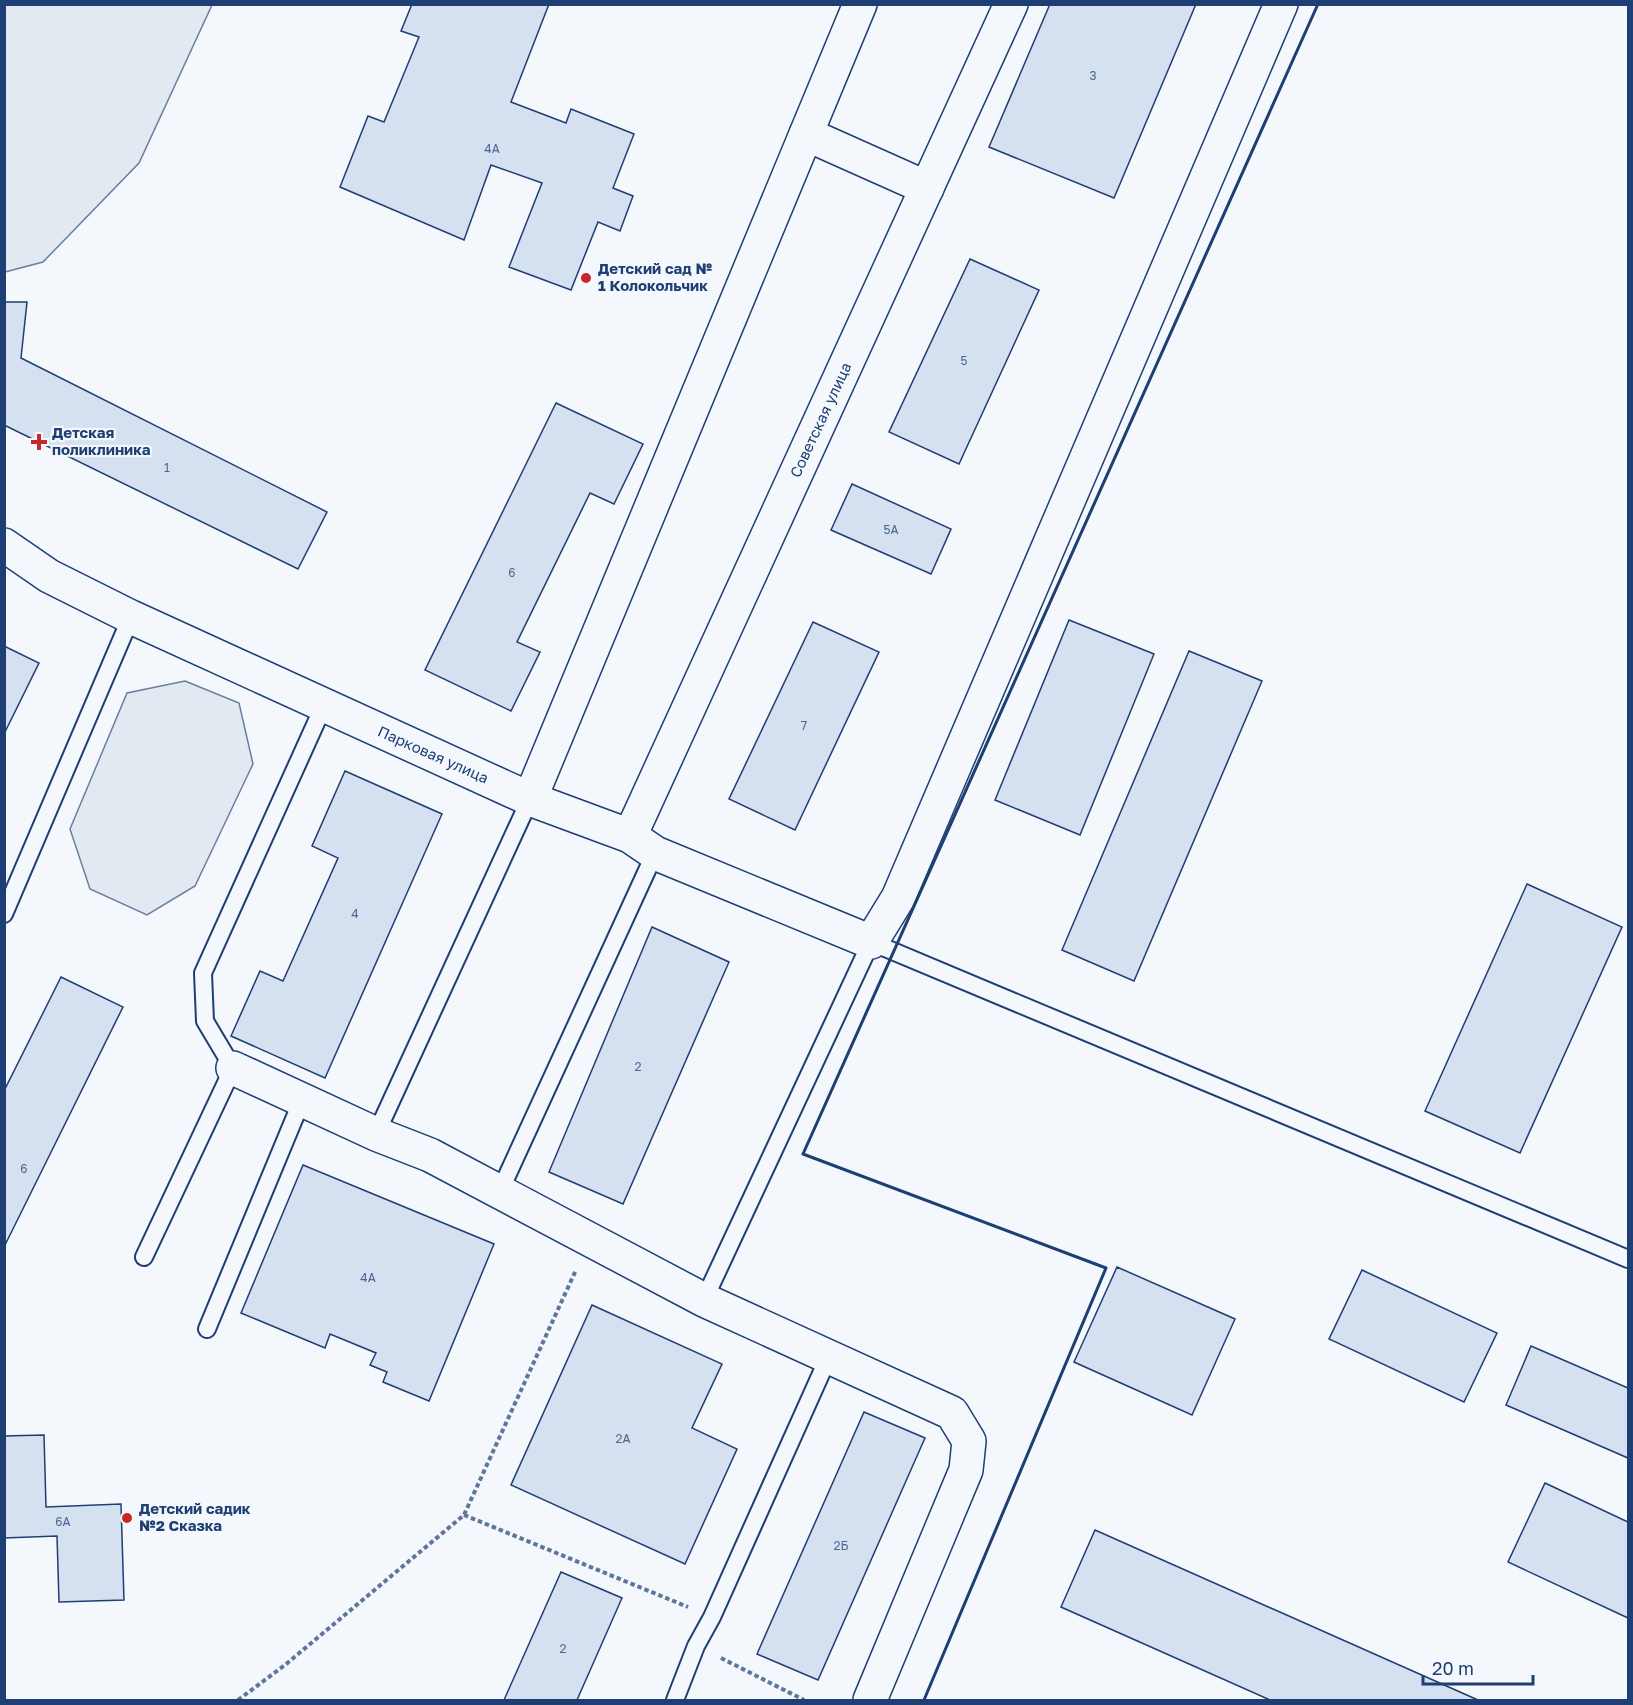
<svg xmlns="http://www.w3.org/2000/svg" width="1633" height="1705" font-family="'Golos Text',sans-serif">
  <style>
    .green { fill: #e3e9f0; stroke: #687fa3; stroke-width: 1.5 }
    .building { fill: #d5e0f0; stroke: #1d3f73; stroke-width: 1.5 }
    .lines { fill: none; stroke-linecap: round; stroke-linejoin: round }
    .lane-casing { stroke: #1d3f73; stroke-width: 20 }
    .street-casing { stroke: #1d3f73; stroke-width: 36 }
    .path { stroke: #5e769c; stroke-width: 4; stroke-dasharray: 4.5 3; stroke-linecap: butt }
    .lane { stroke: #f4f7fb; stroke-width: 16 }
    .street { stroke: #f4f7fb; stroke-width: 33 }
    .wall { stroke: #1d3f73; stroke-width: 3 }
    .poi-dot { fill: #c62828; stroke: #f4f7fb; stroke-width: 2 }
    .labels { text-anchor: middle; stroke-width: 4.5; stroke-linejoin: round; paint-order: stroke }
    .number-label { font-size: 12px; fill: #4b6792 }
    .poi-label { font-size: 15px; font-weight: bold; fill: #1d3f73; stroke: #f4f7fb; text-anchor: start }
    .street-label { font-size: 15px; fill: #1d3f73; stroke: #f4f7fb }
  </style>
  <rect width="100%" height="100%" fill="#f4f7fb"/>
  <g class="green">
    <polygon points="4,5 212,5 139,163 43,262 5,272"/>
    <polygon points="185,681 239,703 253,764 195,886 147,915 90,889 70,829 127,693"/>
  </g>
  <g class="building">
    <polygon points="412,4 549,4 511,102 566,123 571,109 634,134 613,188 633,196 620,231 598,222 571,290 509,267 542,183 491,165 464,240 340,187 368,116 384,122 419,37 401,31"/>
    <polygon points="1050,4 1196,4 1114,198 989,147"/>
    <polygon points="970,259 1039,290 959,464 889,432"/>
    <polygon points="4,302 27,302 21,358 327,512 298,569 4,425"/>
    <polygon points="556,403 643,444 614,504 590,493 517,642 540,652 511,711 425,670"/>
    <polygon points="852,484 951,529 931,574 831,530"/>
    <polygon points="1069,620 1154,654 1080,835 995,800"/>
    <polygon points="813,622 879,652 795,830 729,799"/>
    <polygon points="4,646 39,663 4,734"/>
    <polygon points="1189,651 1262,681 1134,981 1062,950"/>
    <polygon points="345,771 442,814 325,1078 231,1036 260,971 283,981 338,858 312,846"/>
    <polygon points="1527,884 1622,927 1520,1153 1425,1111"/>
    <polygon points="652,927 729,962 623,1204 549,1172"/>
    <polygon points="61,977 123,1007 4,1247 4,1091"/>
    <polygon points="303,1165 494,1244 429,1401 383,1382 387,1372 370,1365 376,1353 330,1334 325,1348 241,1313"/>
    <polygon points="1117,1267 1235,1319 1192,1415 1074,1362"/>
    <polygon points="1362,1270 1497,1333 1464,1402 1329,1339"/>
    <polygon points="592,1305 722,1364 692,1428 737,1449 685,1564 511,1485"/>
    <polygon points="1531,1346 1628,1388 1628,1458 1506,1405"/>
    <polygon points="864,1412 925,1438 818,1680 757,1654"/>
    <polygon points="44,1435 46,1507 121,1504 124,1600 59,1602 57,1536 4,1538 4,1436"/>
    <polygon points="1545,1483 1628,1522 1628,1618 1508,1562"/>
    <polygon points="1095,1530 1478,1700 1270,1700 1061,1607"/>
    <polygon points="561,1572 622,1598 577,1700 504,1700"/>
  </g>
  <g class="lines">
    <defs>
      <g id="lane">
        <polyline points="4,914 131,617"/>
        <polyline points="376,1134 530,799"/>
        <polyline points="500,1191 655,853"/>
        <polyline points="144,1257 233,1068 205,1021 203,973 324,705"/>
        <polyline points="704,1300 871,942 1628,1259"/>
        <polyline points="207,1329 302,1100"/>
        <polyline points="675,1700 696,1646 712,1617 829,1356"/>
      </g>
      <g id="street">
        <polyline points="806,134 927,188"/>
        <polyline points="4,545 49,576 131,617 530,799 630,836 655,853 871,942 898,898 1281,4"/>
        <polyline points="530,799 860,4"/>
        <polyline points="630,836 1011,4"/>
        <polyline points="233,1068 376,1134 430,1155 704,1300 952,1413 969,1441 966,1470 870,1700"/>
      </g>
    </defs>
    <use href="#lane" class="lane-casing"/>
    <use href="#street" class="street-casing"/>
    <g class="path">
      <polyline points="464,1515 688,1607"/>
      <polyline points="721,1658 804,1700"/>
      <polyline points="238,1700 285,1665 464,1515 576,1270"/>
    </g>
    <use href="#lane" class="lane"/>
    <use href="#street" class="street"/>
    <polyline class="wall" points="924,1700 1106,1268 803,1154 1318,4"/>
  </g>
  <g class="poi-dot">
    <circle cx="586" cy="278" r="6"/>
    <path d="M36 433h6v6h6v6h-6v6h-6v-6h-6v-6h6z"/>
    <circle cx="127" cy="1518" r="6"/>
  </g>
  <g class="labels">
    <g class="number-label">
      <text x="1093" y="80">3</text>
      <text x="492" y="153">4А</text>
      <text x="964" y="365">5</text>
      <text x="167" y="472">1</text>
      <text x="891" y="534">5А</text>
      <text x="512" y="577">6</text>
      <text x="804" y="730">7</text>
      <text x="355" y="918">4</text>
      <text x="638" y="1071">2</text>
      <text x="24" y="1173">6</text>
      <text x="368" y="1282">4А</text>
      <text x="623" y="1443">2А</text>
      <text x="63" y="1526">6А</text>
      <text x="841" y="1550">2Б</text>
      <text x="563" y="1653">2</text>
    </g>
    <g class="poi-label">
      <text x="598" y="274">Детский сад №<tspan x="598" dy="17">1 Колокольчик</tspan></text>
      <text x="52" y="438">Детская<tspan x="52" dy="17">поликлиника</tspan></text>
      <text x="139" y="1514">Детский садик<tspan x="139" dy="17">№2 Сказка</tspan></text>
    </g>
    <g class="street-label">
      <text transform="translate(821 420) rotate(-65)" y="5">Советская улица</text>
      <text transform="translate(433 755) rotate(24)" y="5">Парковая улица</text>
    </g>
  </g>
  <rect width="1633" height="1705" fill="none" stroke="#1d3f73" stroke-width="12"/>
  <path d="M1423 1675v9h110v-9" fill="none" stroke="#1d3f73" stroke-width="3"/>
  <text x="1432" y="1675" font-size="18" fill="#1d3f73" stroke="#f4f7fb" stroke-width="4.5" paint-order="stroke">20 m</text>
</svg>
